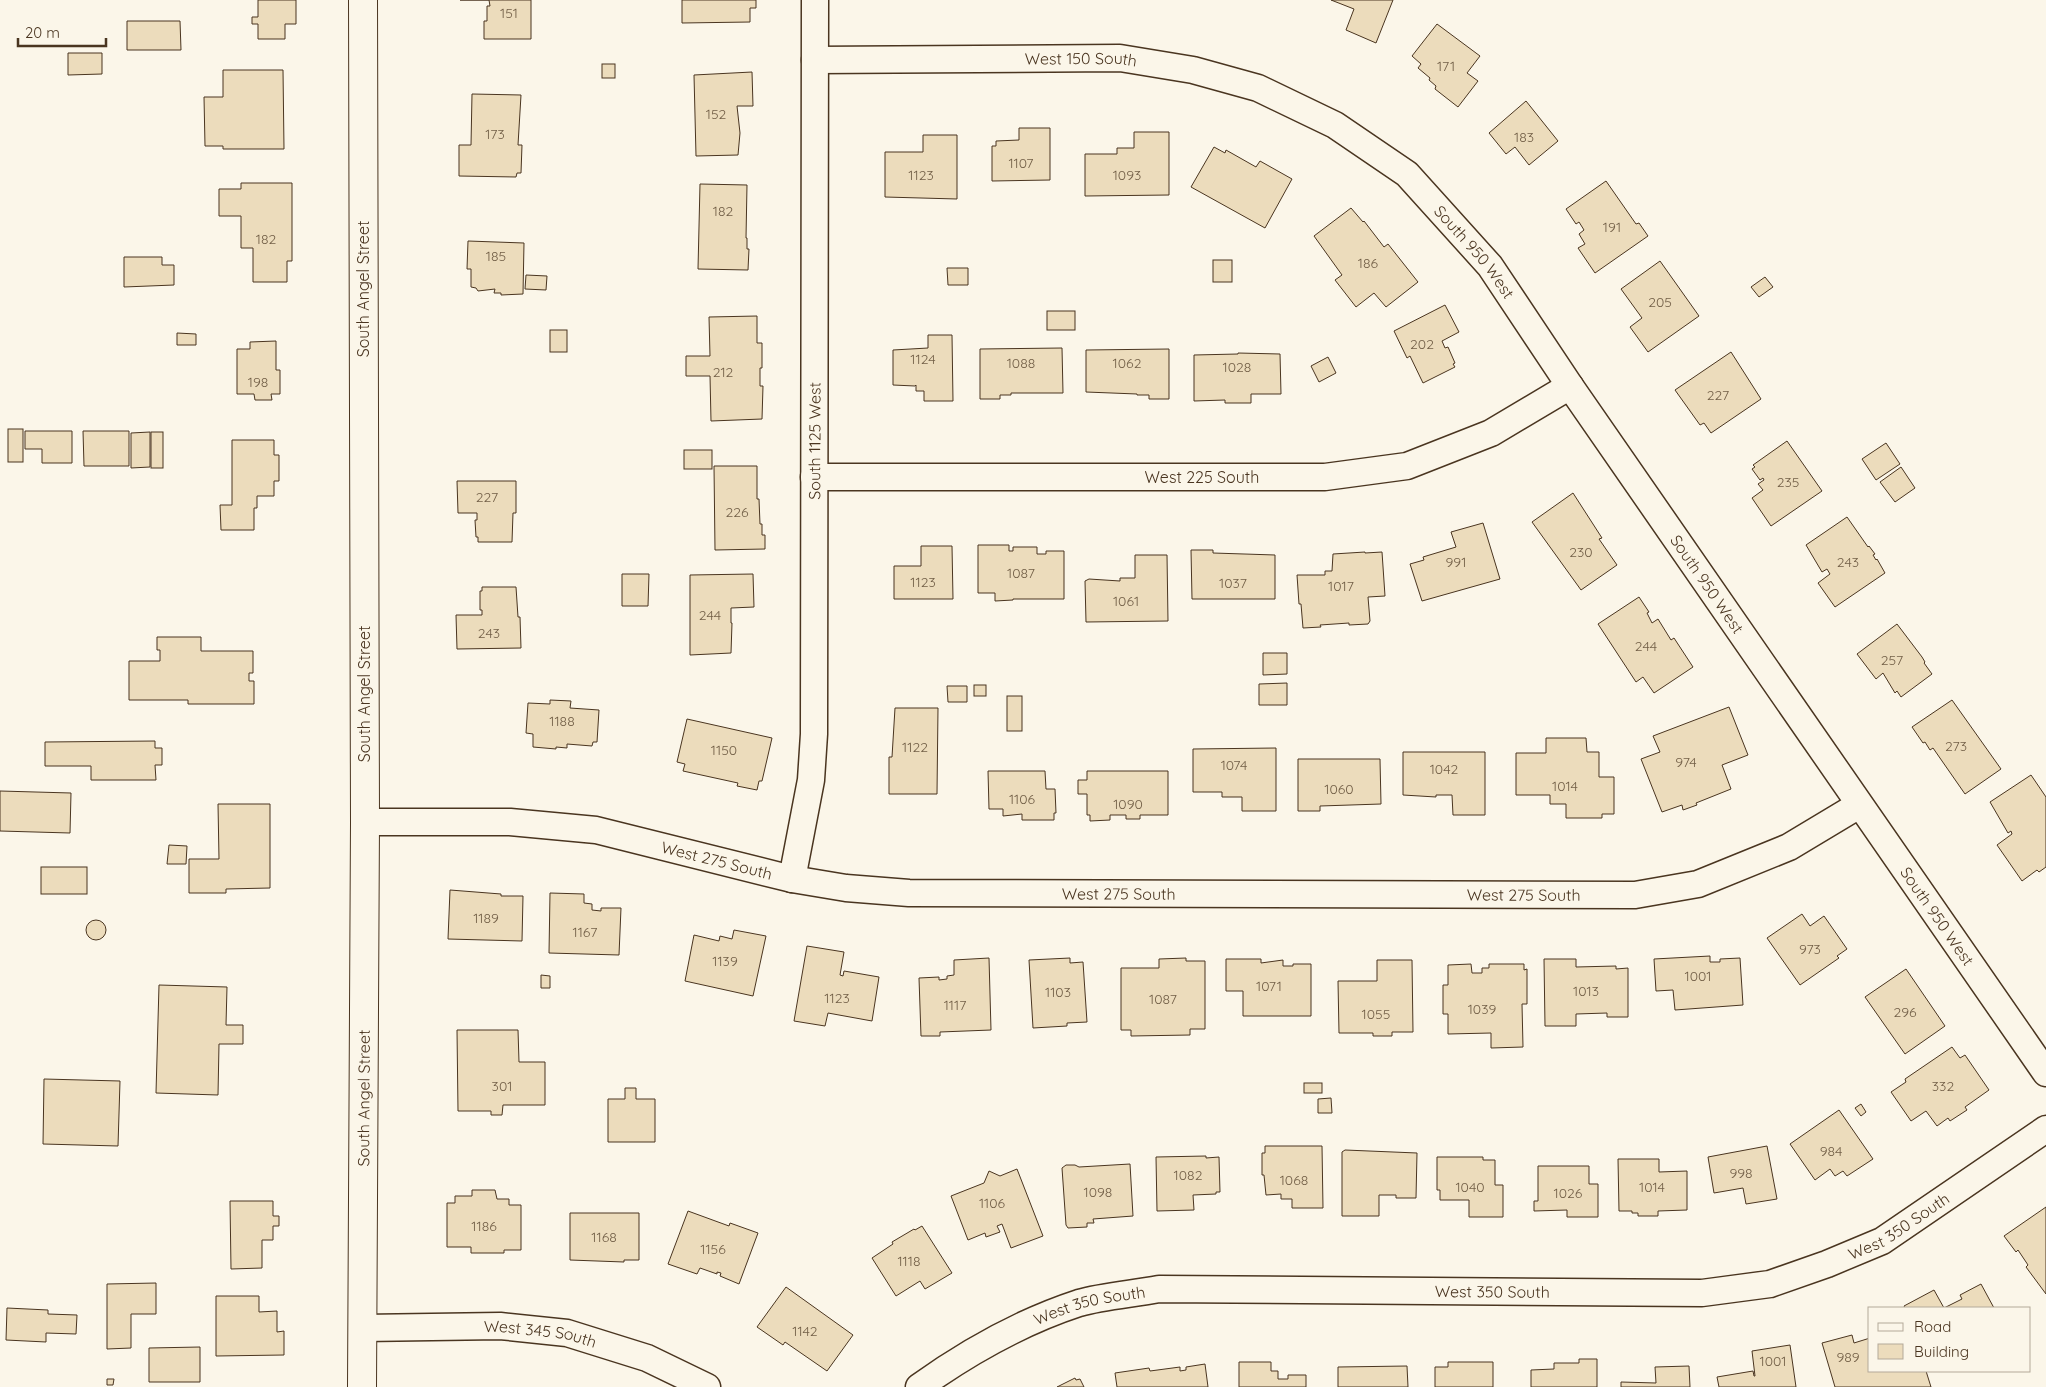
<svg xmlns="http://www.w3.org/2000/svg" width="2046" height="1387" font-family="Quicksand,sans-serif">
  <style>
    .building { fill: #ecdcbc; stroke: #4a3520 }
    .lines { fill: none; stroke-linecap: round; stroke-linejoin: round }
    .minor-casing { stroke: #4a3520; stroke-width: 29 }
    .secondary-casing { stroke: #4a3520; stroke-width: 30 }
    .minor { stroke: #fbf6e9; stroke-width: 26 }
    .secondary { stroke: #fbf6e9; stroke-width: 28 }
    .labels { text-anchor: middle; stroke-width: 4; stroke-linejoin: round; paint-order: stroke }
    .number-label { font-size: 14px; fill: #725f47 }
    .street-label { font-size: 16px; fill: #4a3520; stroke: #fbf6e9 }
  </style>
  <rect width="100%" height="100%" fill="#fbf6e9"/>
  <g class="building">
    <polygon points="258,0 296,0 296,24 285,24 285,39 258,39 258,24 252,24 252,17 258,17"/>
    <polygon points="460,0 531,0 531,39 484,39 484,21 487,21 487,6 490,6 489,0"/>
    <polygon points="682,0 756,0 756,8 750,8 750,22 682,23"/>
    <polygon points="1331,0 1393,0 1376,43 1346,30 1354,9"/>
    <polygon points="127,21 180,21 181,50 127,50"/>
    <polygon points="1437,24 1480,56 1467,73 1478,81 1458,107 1435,89 1436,86 1429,80 1430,78 1418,68 1421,64 1412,56"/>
    <polygon points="68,53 102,53 102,74 68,75"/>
    <rect x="602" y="64" width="13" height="14"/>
    <polygon points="223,70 283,70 284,149 223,149 223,146 205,146 204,97 223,97"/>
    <polygon points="752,72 753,106 737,106 740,133 738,155 696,156 694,75"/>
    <polygon points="472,94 521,95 518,145 522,145 521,173 517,173 516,177 459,176 459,145 471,145"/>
    <polygon points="1526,101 1558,141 1529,165 1515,147 1506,154 1489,133"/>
    <polygon points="1019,128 1050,128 1050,180 992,181 992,146 996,146 996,141 1019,140"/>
    <polygon points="1134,132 1169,132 1169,195 1085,196 1085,154 1117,154 1117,148 1134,148"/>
    <polygon points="923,135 957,135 957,199 885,197 885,152 923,152"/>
    <polygon points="1214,147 1225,153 1226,150 1256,167 1260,161 1292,179 1265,228 1191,187"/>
    <polygon points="1606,181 1636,224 1639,223 1648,236 1595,273 1578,248 1585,244 1579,234 1584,230 1579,222 1576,224 1566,209"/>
    <polygon points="241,183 292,183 292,261 287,261 287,282 253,282 253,248 241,248 241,216 219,216 219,189 241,189"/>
    <polygon points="700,184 747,185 746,238 747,238 747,249 749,249 748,270 698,269"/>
    <polygon points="1351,208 1363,222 1364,221 1384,247 1388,244 1418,282 1386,307 1374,293 1356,307 1335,280 1342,275 1314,236"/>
    <polygon points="468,241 524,243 523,294 501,295 501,293 494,293 495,289 478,291 476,288 471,287 471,269 467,269"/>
    <polygon points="124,257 162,257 162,265 174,265 174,285 124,287"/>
    <rect x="1213" y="260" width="19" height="22"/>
    <polygon points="1660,261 1699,316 1648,352 1630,327 1642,318 1621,289"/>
    <polygon points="947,268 968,268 968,285 948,285"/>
    <polygon points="526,275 547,276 546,290 525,289"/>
    <polygon points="1765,277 1773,287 1759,297 1751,287"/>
    <polygon points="1445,305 1459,332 1442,341 1445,348 1448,347 1455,363 1453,364 1455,367 1423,383 1410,356 1407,358 1394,331"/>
    <rect x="1047" y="311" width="28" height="19"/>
    <polygon points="757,316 757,343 762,343 762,368 760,368 760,386 763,386 762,419 711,421 710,376 686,376 686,356 710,356 709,317"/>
    <rect x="550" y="330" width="17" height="22"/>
    <polygon points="177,333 196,334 196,345 177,345"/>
    <polygon points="928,335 952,335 953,401 924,401 924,391 916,391 916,385 915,386 893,385 893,350 928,348"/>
    <polygon points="276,341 276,370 280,370 280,394 271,394 272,400 255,400 254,394 237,394 237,349 250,349 250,342"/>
    <polygon points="1062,348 1063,393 1011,393 1011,395 1000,395 1000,399 980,399 980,349"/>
    <polygon points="1169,349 1169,399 1149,399 1149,395 1137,395 1137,394 1086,392 1086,350"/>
    <polygon points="1731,352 1761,399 1711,433 1704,423 1700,425 1675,390"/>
    <polygon points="1238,353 1280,354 1281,394 1251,394 1251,403 1225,403 1225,400 1194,401 1194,355 1238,354"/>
    <polygon points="1328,357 1336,373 1319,382 1311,366"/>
    <rect x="8" y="429" width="15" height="33"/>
    <polygon points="25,431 72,431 72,463 42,463 42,449 25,449"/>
    <polygon points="83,431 129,431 129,466 84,466"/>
    <polygon points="150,432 150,467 131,468 131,433"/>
    <rect x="151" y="432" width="12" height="36"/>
    <polygon points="232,440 274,440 274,455 279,455 279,481 274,481 274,496 257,496 257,508 254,508 254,530 221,530 220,505 232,505"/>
    <polygon points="1787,441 1822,491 1771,526 1752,498 1763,490 1758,484 1764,480 1763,478 1760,480 1752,469 1755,467 1753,465"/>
    <polygon points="1886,443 1900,464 1876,480 1862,459"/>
    <rect x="684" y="450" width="28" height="19"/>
    <polygon points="714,466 757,466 757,499 759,499 760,524 762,524 762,535 765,535 765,549 715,550"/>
    <polygon points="1901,467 1915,488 1895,502 1880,482"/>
    <polygon points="457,481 516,481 516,513 513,513 512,542 478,542 478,537 476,537 475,520 477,520 477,513 458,513"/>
    <polygon points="1573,493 1602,538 1599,539 1617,565 1581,590 1532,522"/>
    <polygon points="1847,517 1868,547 1869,546 1875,554 1873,555 1876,560 1877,559 1885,573 1835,607 1818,583 1830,574 1827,569 1822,572 1806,545"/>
    <polygon points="1483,523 1500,579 1422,601 1410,564 1424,560 1423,557 1456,547 1451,532"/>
    <polygon points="978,545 1009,545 1009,551 1013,551 1013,547 1037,547 1037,554 1046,554 1046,551 1064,551 1064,599 1013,599 1013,600 995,601 995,593 978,593"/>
    <polygon points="921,546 952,546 953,599 894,599 894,566 921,566"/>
    <polygon points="1191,550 1213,550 1213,553 1275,555 1275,599 1192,599"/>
    <polygon points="1365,552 1365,553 1382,552 1385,596 1368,597 1370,621 1368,624 1349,625 1349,623 1320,625 1321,627 1303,628 1301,604 1299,604 1297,575 1325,575 1325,571 1332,571 1333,554"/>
    <polygon points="1135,555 1167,555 1168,621 1086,622 1085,581 1089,579 1120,581 1120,578 1135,578"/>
    <polygon points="622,574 649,574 648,606 622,606"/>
    <polygon points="753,574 754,607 731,608 731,623 732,623 731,653 690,655 690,575"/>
    <polygon points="482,587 516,587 518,617 520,617 521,648 457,649 456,615 482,615 482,610 480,610 480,591 482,591"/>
    <polygon points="1639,597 1649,612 1647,613 1652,623 1658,619 1671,640 1674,638 1693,667 1654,693 1643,677 1636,682 1598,624"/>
    <polygon points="1897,624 1922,657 1925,662 1924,663 1932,674 1901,697 1897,691 1895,693 1883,673 1876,679 1857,654"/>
    <polygon points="157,637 201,637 201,651 253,651 253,673 249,673 249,681 254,681 254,704 188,704 188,700 129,700 129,661 160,661 160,650 157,650"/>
    <polygon points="1263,653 1287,653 1287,674 1263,675"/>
    <polygon points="1287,683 1287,705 1259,705 1259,684"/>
    <rect x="974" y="685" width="12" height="11"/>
    <polygon points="947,686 967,686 967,702 948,702"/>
    <rect x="1007" y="696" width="15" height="35"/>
    <polygon points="550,700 571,701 570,708 599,710 597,742 593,742 592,746 567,744 567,748 556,747 556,749 533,747 533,734 526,733 528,703 550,704"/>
    <polygon points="1952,700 2001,769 1965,794 1933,748 1930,750 1925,742 1923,743 1912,727"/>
    <polygon points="1729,707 1748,755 1722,765 1731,789 1696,803 1697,805 1683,810 1682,805 1662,812 1641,759 1660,752 1653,736"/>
    <polygon points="895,708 938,708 937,794 889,794 889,757 892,757"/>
    <polygon points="687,719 772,738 762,781 759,781 757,790 737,786 738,783 683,771 685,764 677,762"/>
    <polygon points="1546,738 1586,738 1587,752 1599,752 1599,777 1614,777 1614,814 1602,814 1602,818 1566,818 1566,804 1550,804 1550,795 1516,795 1516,753 1546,753"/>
    <polygon points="155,741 155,748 162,748 162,765 155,765 156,780 91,780 91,766 45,766 45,742"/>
    <polygon points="1276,748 1276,811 1242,811 1242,797 1222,797 1222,792 1193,792 1193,749"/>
    <polygon points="1403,752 1485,752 1485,815 1453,815 1452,795 1436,795 1436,797 1403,795"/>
    <polygon points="1298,759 1380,759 1381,804 1320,806 1320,811 1298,811"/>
    <polygon points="988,771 1045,771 1046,789 1055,789 1056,813 1054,813 1054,820 1022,820 1022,814 1003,816 1003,809 989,809"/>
    <polygon points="1087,771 1168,771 1168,815 1140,815 1140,819 1126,819 1126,815 1110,815 1110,820 1090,821 1090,815 1087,815 1087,794 1078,794 1078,780 1087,780"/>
    <polygon points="2031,775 2046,797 2046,867 2039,872 2037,870 2022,881 1997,845 2012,834 2011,831 2008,833 1990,802"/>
    <polygon points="0,791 71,793 70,833 0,831"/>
    <polygon points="218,804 270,804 270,888 226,889 226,893 189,893 189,859 219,859"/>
    <polygon points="169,845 187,846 186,864 167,864"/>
    <rect x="41" y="867" width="46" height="27"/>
    <polygon points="450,890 501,894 501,896 523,896 522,941 448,939"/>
    <polygon points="550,893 584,894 584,903 592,904 592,910 601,911 601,908 621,908 619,955 549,953"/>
    <polygon points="1802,914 1810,926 1824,916 1847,949 1837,956 1839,958 1800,985 1767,938"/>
    <circle cx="96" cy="930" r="10"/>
    <polygon points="734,930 766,936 753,996 685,981 694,935 719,941 720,936 732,939"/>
    <polygon points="807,946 844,952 840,975 843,976 844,971 879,977 872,1021 828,1013 825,1026 794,1021"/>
    <polygon points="1710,956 1710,962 1720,962 1720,959 1740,958 1743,1005 1675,1010 1673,990 1656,991 1654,959"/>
    <polygon points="989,958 991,1030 940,1032 940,1036 921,1036 919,978 939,977 939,980 947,979 947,976 954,975 954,960"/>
    <polygon points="1070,958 1070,963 1083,962 1087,1022 1067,1023 1067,1026 1033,1028 1029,960"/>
    <polygon points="1186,958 1186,961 1205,961 1205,1029 1190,1029 1190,1035 1131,1036 1131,1030 1121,1030 1121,968 1159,968 1159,959"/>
    <polygon points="1226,959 1261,959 1261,963 1283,960 1283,966 1293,966 1293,964 1311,964 1311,1016 1243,1016 1243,991 1226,991"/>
    <polygon points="1544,959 1576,959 1576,967 1616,966 1616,969 1628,968 1628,1017 1607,1017 1607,1013 1576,1014 1576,1026 1545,1026"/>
    <polygon points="1377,960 1412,960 1413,1032 1392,1032 1392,1036 1373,1036 1373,1033 1339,1033 1338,981 1377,981"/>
    <polygon points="1471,964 1472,973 1482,973 1482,968 1489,968 1489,964 1524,964 1524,970 1527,969 1527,1004 1522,1004 1523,1047 1491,1048 1491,1033 1448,1034 1448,1014 1443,1014 1443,985 1448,985 1448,965"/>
    <polygon points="1906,969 1945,1026 1905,1054 1865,997"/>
    <polygon points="541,975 550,976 550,988 541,988"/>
    <polygon points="159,985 227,987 226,1025 243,1025 243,1044 219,1044 218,1095 156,1093"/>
    <polygon points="457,1030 518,1030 519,1062 545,1062 545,1105 503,1105 502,1115 491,1115 491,1111 458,1111"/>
    <polygon points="1952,1047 1960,1058 1965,1055 1989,1090 1965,1107 1967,1110 1950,1121 1948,1118 1937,1126 1926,1111 1911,1121 1891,1092 1906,1082 1905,1079"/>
    <polygon points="44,1079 120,1081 118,1146 43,1144"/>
    <rect x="1304" y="1083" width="18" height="10"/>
    <polygon points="625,1088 636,1088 636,1099 655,1099 655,1142 608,1142 608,1099 625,1099"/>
    <polygon points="1331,1098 1332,1113 1318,1113 1318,1099"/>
    <polygon points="1861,1104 1866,1112 1861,1116 1855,1108"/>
    <polygon points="1839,1110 1873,1159 1847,1176 1843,1171 1835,1176 1830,1169 1815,1180 1790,1144"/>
    <polygon points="1265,1146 1322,1146 1323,1208 1292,1208 1292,1199 1281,1199 1281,1194 1266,1195 1264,1175 1262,1175 1262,1153 1265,1153"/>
    <polygon points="1767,1146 1777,1199 1746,1204 1743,1188 1714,1193 1708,1157"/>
    <polygon points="1345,1150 1417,1153 1416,1198 1396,1198 1396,1195 1379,1195 1379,1216 1342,1216 1342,1152"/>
    <polygon points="1206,1156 1206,1158 1219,1157 1220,1192 1216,1192 1216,1194 1193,1195 1194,1210 1157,1211 1156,1157"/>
    <polygon points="1437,1157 1483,1157 1483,1160 1495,1160 1495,1185 1503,1185 1503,1217 1469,1217 1469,1200 1440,1200 1440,1190 1437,1190"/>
    <polygon points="1618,1159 1659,1159 1659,1172 1687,1171 1687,1210 1658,1211 1658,1216 1638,1216 1638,1213 1632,1213 1632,1211 1619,1211"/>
    <polygon points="1130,1164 1133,1216 1093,1219 1094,1223 1087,1223 1087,1227 1068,1228 1066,1225 1062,1168 1066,1165 1075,1165 1079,1167"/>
    <polygon points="1538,1166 1589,1166 1589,1184 1598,1184 1598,1217 1567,1217 1567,1210 1534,1211 1534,1201 1538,1201"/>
    <polygon points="1017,1169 1043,1236 1011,1248 1002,1224 997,1226 1000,1232 986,1237 985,1233 968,1240 951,1196 984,1183 989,1171 1000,1176"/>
    <polygon points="472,1190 495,1190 497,1199 509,1199 509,1205 521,1205 521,1250 504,1250 504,1253 471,1253 471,1247 447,1247 447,1203 455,1203 455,1196 472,1196"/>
    <polygon points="230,1201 273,1201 273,1216 279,1216 279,1226 273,1226 273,1240 262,1240 262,1268 231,1269"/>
    <polygon points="2046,1207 2046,1294 2026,1267 2028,1265 2018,1250 2016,1252 2004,1236"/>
    <polygon points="688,1211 729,1226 730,1223 758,1233 739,1284 720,1276 721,1273 717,1272 717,1274 700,1268 697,1274 668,1264"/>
    <polygon points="570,1213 639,1213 639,1260 624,1260 624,1262 570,1260"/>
    <polygon points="922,1226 952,1273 925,1289 920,1281 896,1296 872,1258 893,1244 892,1242 914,1229 915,1230"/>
    <polygon points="156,1283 156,1314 131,1314 131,1348 107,1349 107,1284"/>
    <polygon points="1981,1284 1994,1308 1905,1308 1904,1306 1934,1290 1944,1308 1962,1299 1960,1295"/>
    <polygon points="786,1287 853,1335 827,1371 785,1342 783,1345 757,1327"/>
    <polygon points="216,1296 259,1296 259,1312 277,1311 277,1332 284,1331 284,1355 216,1356"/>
    <polygon points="7,1308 48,1310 48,1314 77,1315 76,1334 46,1333 46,1342 6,1340"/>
    <polygon points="1852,1335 1854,1343 1870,1338 1870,1371 1926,1371 1931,1387 1835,1387 1822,1343"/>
    <polygon points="1790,1345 1796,1387 1719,1387 1717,1377 1753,1371 1754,1376 1755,1376 1752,1351"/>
    <polygon points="200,1347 200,1382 149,1382 149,1348"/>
    <polygon points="1579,1359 1597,1359 1597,1387 1531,1387 1531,1370 1554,1369 1554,1363 1579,1363"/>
    <polygon points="1239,1362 1271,1362 1271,1371 1278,1371 1278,1379 1288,1379 1288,1375 1306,1375 1306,1387 1239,1387"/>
    <polygon points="1448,1362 1493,1362 1493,1387 1435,1387 1435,1367 1448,1367"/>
    <polygon points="1205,1364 1208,1387 1117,1387 1115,1373 1149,1368 1150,1371 1180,1367 1180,1371 1186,1370 1186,1367"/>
    <polygon points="1407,1366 1408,1387 1338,1387 1338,1367"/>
    <polygon points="1689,1366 1690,1387 1621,1387 1621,1382 1656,1383 1655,1367"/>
    <polygon points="1075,1378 1076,1380 1080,1379 1084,1387 1057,1387"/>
    <polygon points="107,1379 114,1379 113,1385 107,1385"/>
  </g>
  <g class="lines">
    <defs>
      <g id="minor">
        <path id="s1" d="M815,60L1120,58L1193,70L1258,88L1335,125L1407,174L1490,266L1570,386L2046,1073"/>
        <path id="s2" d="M814,477H1325L1407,466L1491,433L1570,386"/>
        <path id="s3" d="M365,822H510L596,830L792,879L846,888L909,893L1635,895L1698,884L1789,847L1859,805"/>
        <path id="s4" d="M792,879L811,780L814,734L815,0"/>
        <path id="s5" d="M363,1328L500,1326L567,1333L647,1358L707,1387"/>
        <path id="s6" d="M919,1387C968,1352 1021,1322 1079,1303C1103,1296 1133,1294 1159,1289L1702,1293L1770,1284L1827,1264L1882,1241L2046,1129"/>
      </g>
      <g id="secondary">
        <path id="s7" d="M362,1387L365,822L363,0"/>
      </g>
    </defs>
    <use href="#minor" class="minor-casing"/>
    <use href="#secondary" class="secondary-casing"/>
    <use href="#minor" class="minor"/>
    <use href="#secondary" class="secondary"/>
  </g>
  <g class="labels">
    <g class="number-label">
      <text x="509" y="18">151</text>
      <text x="1446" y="71">171</text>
      <text x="716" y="119">152</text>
      <text x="495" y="139">173</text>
      <text x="1524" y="142">183</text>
      <text x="1021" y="168">1107</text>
      <text x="921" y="180">1123</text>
      <text x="1127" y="180">1093</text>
      <text x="723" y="216">182</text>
      <text x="1612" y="232">191</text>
      <text x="266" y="244">182</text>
      <text x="496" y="261">185</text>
      <text x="1368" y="268">186</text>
      <text x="1660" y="307">205</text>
      <text x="1422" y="349">202</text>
      <text x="923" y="364">1124</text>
      <text x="1021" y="368">1088</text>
      <text x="1127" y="368">1062</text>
      <text x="1237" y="372">1028</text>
      <text x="723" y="377">212</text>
      <text x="258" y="387">198</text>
      <text x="1718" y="400">227</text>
      <text x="1788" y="487">235</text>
      <text x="487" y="502">227</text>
      <text x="737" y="517">226</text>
      <text x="1581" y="557">230</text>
      <text x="1456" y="567">991</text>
      <text x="1848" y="567">243</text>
      <text x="1021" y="578">1087</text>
      <text x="923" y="587">1123</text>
      <text x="1233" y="588">1037</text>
      <text x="1341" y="591">1017</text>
      <text x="1126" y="606">1061</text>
      <text x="710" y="620">244</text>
      <text x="489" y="638">243</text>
      <text x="1646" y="651">244</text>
      <text x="1892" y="665">257</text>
      <text x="562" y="726">1188</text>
      <text x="1956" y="751">273</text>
      <text x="915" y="752">1122</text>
      <text x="724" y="755">1150</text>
      <text x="1686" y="767">974</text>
      <text x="1234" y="770">1074</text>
      <text x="1444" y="774">1042</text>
      <text x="1565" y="791">1014</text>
      <text x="1339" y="794">1060</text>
      <text x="1022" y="804">1106</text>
      <text x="1128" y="809">1090</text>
      <text x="486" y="923">1189</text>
      <text x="585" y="937">1167</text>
      <text x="1810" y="954">973</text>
      <text x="725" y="966">1139</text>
      <text x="1698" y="981">1001</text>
      <text x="1269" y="991">1071</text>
      <text x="1586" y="996">1013</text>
      <text x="1058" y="997">1103</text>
      <text x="837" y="1003">1123</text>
      <text x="1163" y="1004">1087</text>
      <text x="955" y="1010">1117</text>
      <text x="1482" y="1014">1039</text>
      <text x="1905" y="1017">296</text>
      <text x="1376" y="1019">1055</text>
      <text x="502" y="1091">301</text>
      <text x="1943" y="1091">332</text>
      <text x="1831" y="1156">984</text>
      <text x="1741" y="1178">998</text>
      <text x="1188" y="1180">1082</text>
      <text x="1294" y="1185">1068</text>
      <text x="1470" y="1192">1040</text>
      <text x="1652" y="1192">1014</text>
      <text x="1098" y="1197">1098</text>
      <text x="1568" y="1198">1026</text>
      <text x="992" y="1208">1106</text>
      <text x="484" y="1231">1186</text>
      <text x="604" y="1242">1168</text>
      <text x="713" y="1254">1156</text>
      <text x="909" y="1266">1118</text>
      <text x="805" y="1336">1142</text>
      <text x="1848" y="1362">989</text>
      <text x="1773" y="1366">1001</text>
    </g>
    <g class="street-label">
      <text dy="6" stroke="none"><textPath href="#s1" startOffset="266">West 150 South</textPath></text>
      <text dy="6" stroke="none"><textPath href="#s1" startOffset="722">South 950 West</textPath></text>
      <text transform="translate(363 289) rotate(-90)" y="6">South Angel Street</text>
      <text dy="6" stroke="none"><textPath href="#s4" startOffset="440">South 1125 West</textPath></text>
      <text dy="6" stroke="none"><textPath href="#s2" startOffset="388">West 225 South</textPath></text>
      <text dy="6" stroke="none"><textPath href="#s1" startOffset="1128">South 950 West</textPath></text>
      <text transform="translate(364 694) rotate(-90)" y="6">South Angel Street</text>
      <text dy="6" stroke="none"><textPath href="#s3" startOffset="356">West 275 South</textPath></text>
      <text dy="6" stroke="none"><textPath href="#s3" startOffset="761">West 275 South</textPath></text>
      <text dy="6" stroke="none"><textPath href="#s3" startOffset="1166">West 275 South</textPath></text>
      <text dy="6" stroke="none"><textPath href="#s1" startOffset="1532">South 950 West</textPath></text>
      <text dy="6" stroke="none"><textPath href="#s7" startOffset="289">South Angel Street</textPath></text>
      <text dy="6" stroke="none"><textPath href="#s6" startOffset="1016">West 350 South</textPath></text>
      <text dy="6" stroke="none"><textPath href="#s6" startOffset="596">West 350 South</textPath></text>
      <text dy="6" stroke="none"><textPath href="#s6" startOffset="191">West 350 South</textPath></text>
      <text dy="6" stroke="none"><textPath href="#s5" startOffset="178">West 345 South</textPath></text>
    </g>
  </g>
  <rect x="1868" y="1307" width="162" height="65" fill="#fbf6e9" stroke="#b4a999"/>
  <rect x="1878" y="1323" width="25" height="8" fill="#fbf6e9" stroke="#b4a999"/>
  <text x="1914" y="1332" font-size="15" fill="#4a3520">Road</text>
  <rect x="1878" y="1344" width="25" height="15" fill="#ecdcbc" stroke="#b4a999"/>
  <text x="1914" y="1357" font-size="15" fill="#4a3520">Building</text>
  <path d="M18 38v8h88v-8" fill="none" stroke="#4a3520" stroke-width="2.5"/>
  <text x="25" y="38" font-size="15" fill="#4a3520" stroke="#fbf6e9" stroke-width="4" paint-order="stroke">20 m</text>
</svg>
